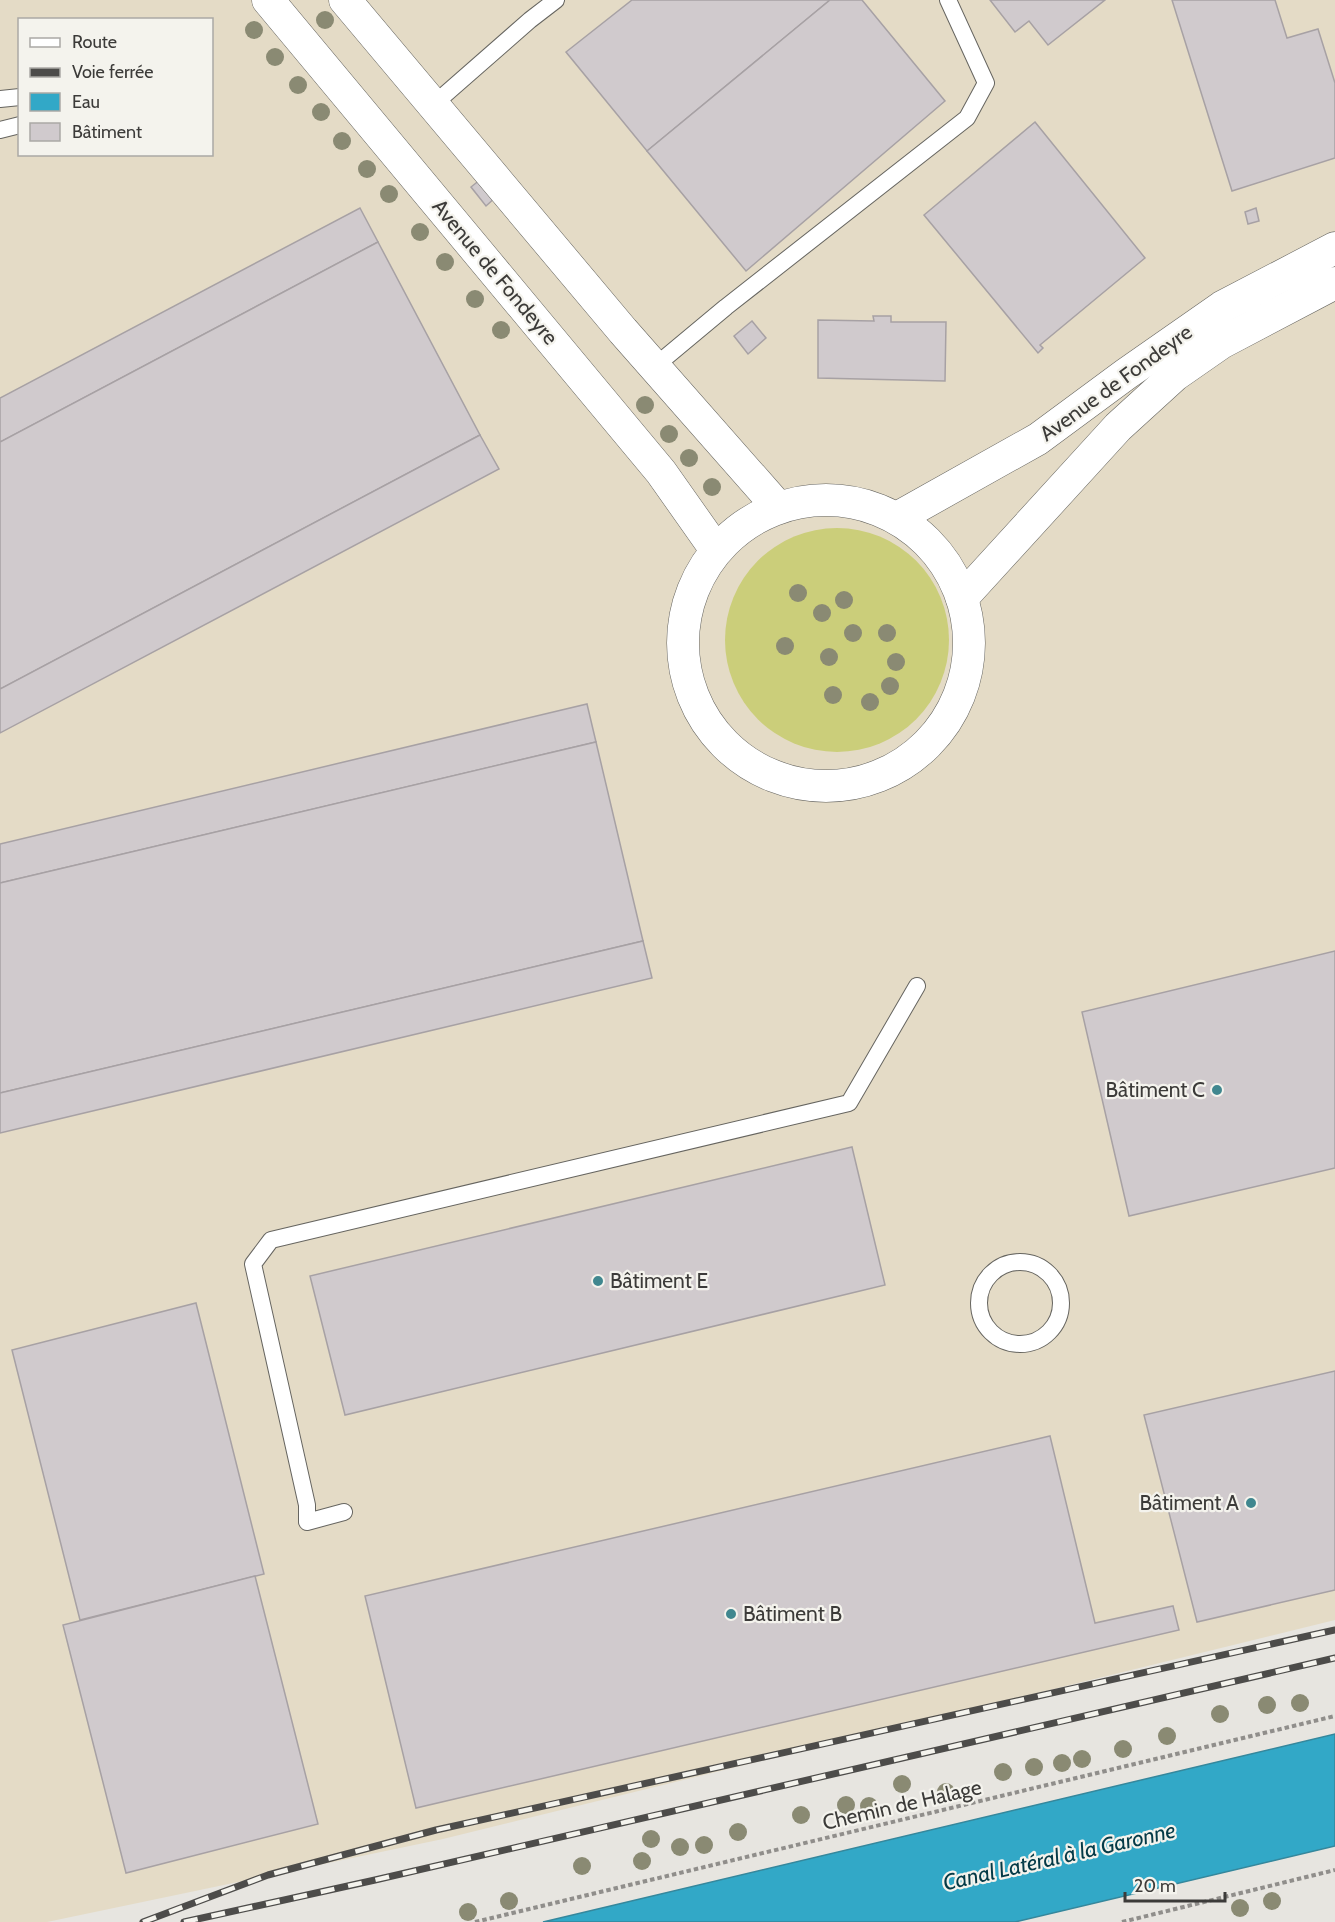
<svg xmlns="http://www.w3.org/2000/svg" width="1335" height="1922" font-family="Cabin,sans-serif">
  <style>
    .industrial { fill: #e4dbc6; fill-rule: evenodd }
    .green { fill: #cbce7a }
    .water { fill: #32a8c7; stroke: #35879c; stroke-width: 1.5 }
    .building { fill: #d0cacd; stroke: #a7a1a4; stroke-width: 1.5 }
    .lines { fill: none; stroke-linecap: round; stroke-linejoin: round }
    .service-casing { stroke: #666560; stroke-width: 18 }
    .minor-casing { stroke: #666560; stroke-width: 33 }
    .path { stroke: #908e8b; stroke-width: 4; stroke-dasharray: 4.5 3; stroke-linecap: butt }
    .service { stroke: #fff; stroke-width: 16 }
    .minor { stroke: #fff; stroke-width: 32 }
    .rail-casing { stroke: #4d4c4a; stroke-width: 7 }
    .rail { stroke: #f4f3ed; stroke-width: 4.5; stroke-dasharray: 14; stroke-linecap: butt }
    .tree { fill: #8a8a73 }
    .poi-dot { fill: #40878f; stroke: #f4f3ed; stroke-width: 2 }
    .labels { text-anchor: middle; stroke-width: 4.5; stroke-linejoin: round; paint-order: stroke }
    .street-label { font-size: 21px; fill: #3c3b39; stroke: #f4f3ed }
    .poi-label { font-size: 21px; fill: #3c3b39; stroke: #f4f3ed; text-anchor: end }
    .water-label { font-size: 22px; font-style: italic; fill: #043a47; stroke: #f4f3ed }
  </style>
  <rect width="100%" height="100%" fill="#e7e5e0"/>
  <path class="industrial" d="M0,0H1335V1620L443,1839L47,1922H0ZM20,20H212V154H20Z"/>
  <circle class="green" cx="837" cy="640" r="112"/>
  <polygon class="water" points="1335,1734 1335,1846 1015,1922 543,1922"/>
  <g class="building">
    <polygon points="632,0 830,0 647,151 566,52"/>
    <polygon points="830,0 862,0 945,101 746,271 647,151"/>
    <polygon points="990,0 1105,0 1048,45 1029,21 1015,32"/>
    <polygon points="1172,0 1275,0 1287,38 1318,29 1335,83 1335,158 1232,191"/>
    <polygon points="1035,122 1145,258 1040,345 1043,348 1038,353 924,215"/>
    <polygon points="481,179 496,197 486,206 471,187"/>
    <polygon points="360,208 378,242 0,442 0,398"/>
    <polygon points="1256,208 1259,221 1248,224 1245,212"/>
    <polygon points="378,242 480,435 0,689 0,442"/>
    <polygon points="873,316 891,316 891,322 946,322 945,381 818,378 818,320 874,321"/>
    <polygon points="752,321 766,338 748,354 734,336"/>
    <polygon points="480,435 499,469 0,733 0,689"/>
    <polygon points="587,704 596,742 0,883 0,844"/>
    <polygon points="596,742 643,941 0,1093 0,883"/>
    <polygon points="643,941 652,978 0,1133 0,1093"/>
    <polygon points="1335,951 1335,1168 1129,1216 1082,1012"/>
    <polygon points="852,1147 885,1285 345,1415 310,1276"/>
    <polygon points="196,1303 264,1574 80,1620 12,1350"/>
    <polygon points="1335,1371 1335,1590 1197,1622 1144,1415"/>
    <polygon points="1050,1436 1095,1623 1173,1606 1179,1630 416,1808 365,1596"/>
    <polygon points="255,1576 318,1824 126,1873 63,1625"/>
  </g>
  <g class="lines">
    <defs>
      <g id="service">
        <polyline points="0,99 20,97"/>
        <polyline points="433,105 530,20 556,0"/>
        <polyline points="0,130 20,125"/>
        <polyline points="654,367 726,307 967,118 986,83 948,0"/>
        <circle cx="1020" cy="1303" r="41"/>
        <polyline points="344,1512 307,1522 307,1505 253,1264 271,1240 849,1103 917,986"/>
      </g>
      <g id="minor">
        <polyline points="268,0 661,472 716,550"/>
        <polyline points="345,0 623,331 778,507"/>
        <circle cx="826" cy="643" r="143"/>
        <polyline points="897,518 1038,439 1126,374 1222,307 1335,248"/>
        <polyline points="962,598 1118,427 1175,375 1221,343 1335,283"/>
      </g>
    </defs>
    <use href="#service" class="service-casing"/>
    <use href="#minor" class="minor-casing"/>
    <g class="path">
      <polyline points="475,1922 1335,1716"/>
      <polyline points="1122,1922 1335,1870"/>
    </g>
    <use href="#service" class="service"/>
    <use href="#minor" class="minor"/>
    <defs>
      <g id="rail">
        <polyline points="143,1922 268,1875 436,1830 1335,1630"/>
        <polyline points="184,1922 375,1880 1335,1658"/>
      </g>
    </defs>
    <use href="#rail" class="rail-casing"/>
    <use href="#rail" class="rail"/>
  </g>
  <g class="tree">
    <circle cx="325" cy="20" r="9"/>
    <circle cx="254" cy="30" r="9"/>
    <circle cx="275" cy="57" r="9"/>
    <circle cx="298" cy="85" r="9"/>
    <circle cx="321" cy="112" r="9"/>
    <circle cx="342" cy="141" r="9"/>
    <circle cx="367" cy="169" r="9"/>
    <circle cx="389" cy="194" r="9"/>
    <circle cx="420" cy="232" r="9"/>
    <circle cx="445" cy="262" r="9"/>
    <circle cx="475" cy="299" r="9"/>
    <circle cx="501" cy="330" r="9"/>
    <circle cx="645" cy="405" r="9"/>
    <circle cx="669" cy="434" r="9"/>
    <circle cx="689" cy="458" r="9"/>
    <circle cx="712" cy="487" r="9"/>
    <circle cx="798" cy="593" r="9"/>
    <circle cx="844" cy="600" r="9"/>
    <circle cx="822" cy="613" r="9"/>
    <circle cx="853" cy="633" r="9"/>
    <circle cx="887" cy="633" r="9"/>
    <circle cx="785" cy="646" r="9"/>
    <circle cx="829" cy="657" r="9"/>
    <circle cx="896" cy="662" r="9"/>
    <circle cx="890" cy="686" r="9"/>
    <circle cx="833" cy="695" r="9"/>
    <circle cx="870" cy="702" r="9"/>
    <circle cx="1300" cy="1703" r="9"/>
    <circle cx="1267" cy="1705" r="9"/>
    <circle cx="1220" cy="1714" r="9"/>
    <circle cx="1167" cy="1736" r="9"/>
    <circle cx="1123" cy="1749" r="9"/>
    <circle cx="1082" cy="1759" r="9"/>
    <circle cx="1062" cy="1763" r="9"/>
    <circle cx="1034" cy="1767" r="9"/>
    <circle cx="1003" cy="1772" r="9"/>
    <circle cx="902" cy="1784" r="9"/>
    <circle cx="946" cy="1792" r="9"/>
    <circle cx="846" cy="1805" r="9"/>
    <circle cx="869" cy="1806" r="9"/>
    <circle cx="801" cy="1815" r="9"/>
    <circle cx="738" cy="1832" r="9"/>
    <circle cx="651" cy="1839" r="9"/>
    <circle cx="704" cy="1845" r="9"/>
    <circle cx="680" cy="1847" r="9"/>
    <circle cx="642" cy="1861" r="9"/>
    <circle cx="582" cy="1866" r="9"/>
    <circle cx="509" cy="1901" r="9"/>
    <circle cx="1272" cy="1901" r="9"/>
    <circle cx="1240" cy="1908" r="9"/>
    <circle cx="468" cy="1912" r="9"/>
  </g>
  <g class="poi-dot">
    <circle cx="1217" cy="1090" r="6"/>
    <circle cx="598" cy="1281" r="6"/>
    <circle cx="1251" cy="1503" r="6"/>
    <circle cx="731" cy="1614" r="6"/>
  </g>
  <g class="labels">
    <g class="street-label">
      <text transform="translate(495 272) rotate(50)" y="7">Avenue de Fondeyre</text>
      <text transform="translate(1116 383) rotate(-36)" y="7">Avenue de Fondeyre</text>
      <text transform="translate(902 1805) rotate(-13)" y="7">Chemin de Halage</text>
    </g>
    <g class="poi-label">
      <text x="1205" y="1097">Bâtiment C</text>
      <text x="610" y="1288" text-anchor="start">Bâtiment E</text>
      <text x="1239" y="1510">Bâtiment A</text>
      <text x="743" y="1621" text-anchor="start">Bâtiment B</text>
    </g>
    <g class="water-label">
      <text transform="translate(1059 1856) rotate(-13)" y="8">Canal Latéral à la Garonne</text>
    </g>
  </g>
  <rect x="18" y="18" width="195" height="138" fill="#f4f3ed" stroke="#aaa9a5" stroke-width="1.5"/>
  <rect x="30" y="38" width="30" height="9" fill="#ffffff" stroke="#aaa9a5" stroke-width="1.5"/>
  <text x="72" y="48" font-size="18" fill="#3c3b39">Route</text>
  <rect x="30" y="68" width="30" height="9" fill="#4d4c4a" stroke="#aaa9a5" stroke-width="1.5"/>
  <text x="72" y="78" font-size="18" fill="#3c3b39">Voie ferrée</text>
  <rect x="30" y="93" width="30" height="18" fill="#32a8c7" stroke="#aaa9a5" stroke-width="1.5"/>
  <text x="72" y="108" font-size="18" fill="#3c3b39">Eau</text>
  <rect x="30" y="123" width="30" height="18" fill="#d0cacd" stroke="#aaa9a5" stroke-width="1.5"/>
  <text x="72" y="138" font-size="18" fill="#3c3b39">Bâtiment</text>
  <path d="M1125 1892v9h100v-9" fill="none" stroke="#3c3b39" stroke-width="3"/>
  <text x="1134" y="1892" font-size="18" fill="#3c3b39" stroke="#f4f3ed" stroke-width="4.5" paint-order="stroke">20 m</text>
</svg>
